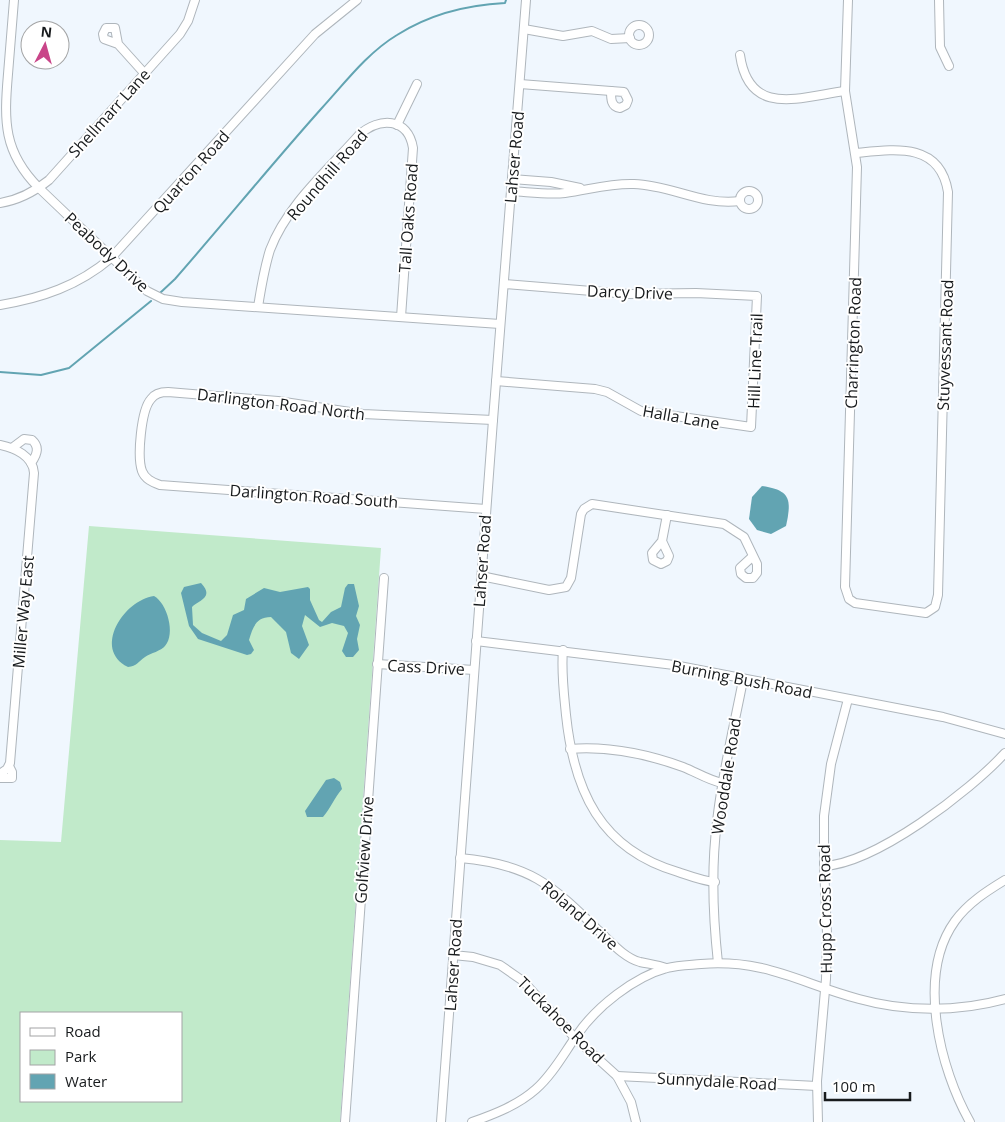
<svg xmlns="http://www.w3.org/2000/svg" width="1005" height="1122" font-family="'Open Sans',sans-serif">
  <style>
    .green { fill: #c1eaca; fill-rule: evenodd }
    .water { fill: #62a4b2 }
    .lines { fill: none; stroke-linecap: round; stroke-linejoin: round }
    .stream { stroke: #62a4b2; stroke-width: 2 }
    .minor-casing { stroke: #afb6bc; stroke-width: 10 }
    .minor { stroke: #fff; stroke-width: 8 }
    .labels { text-anchor: middle; stroke-width: 4; stroke-linejoin: round; paint-order: stroke }
    .street-label { font-size: 16px; fill: #181b1d; stroke: #fff }
  </style>
  <rect width="100%" height="100%" fill="#f0f7fe"/>
  <path class="green" d="M89,526L381,548L340,1122H0V840L61,842ZM21,1013H181V1101H21Z"/>
  <g class="water">
    <path d="M762,486C790,490 792,499 786,526L771,534L757,530L749,519L752,497Z"/>
    <path d="M201,583C215,598 198,600 192,607L193,625L202,633L221,641L227,635L233,615L244,610L246,599L264,588L280,592L308,587L310,589V600L319,620L322,622L331,612L341,607L345,588L348,584H354L359,606L356,616L360,625L357,639L359,650L353,657H346L342,651L348,633L344,626L332,623L320,627L305,615L302,626L309,645L299,659L291,653L286,632L271,617C256,617 253,627 249,640L254,650L251,654L247,655L198,639L189,626L181,593L184,587Z"/>
    <path d="M154,596C167,603 176,634 165,646C161,651 151,653 145,657C138,662 137,666 128,667C92,649 124,600 154,596Z"/>
    <path d="M334,778L340,782L342,789C334,798 331,808 323,817H307L305,811L326,780Z"/>
  </g>
  <g class="lines">
    <g class="stream">
      <path d="M160,293L175,279C224,223 271,165 321,109C344,84 367,53 397,35C430,14 466,5 505,3L506,0"/>
      <polyline points="0,372 41,375 69,368 151,301"/>
    </g>
    <defs>
      <g id="minor">
        <path d="M14,0C12,25 10,49 8,74C4,121 3,152 39,188L147,291L163,299L182,302L500,324"/>
        <path d="M848,0L845,91L857,167L845,587L849,599L855,603L926,613L935,607L938,595L948,192C940,142 895,149 857,153"/>
        <polyline points="939,0 940,47 949,66"/>
        <circle cx="639" cy="35" r="10"/>
        <polyline points="524,29 563,36 592,31 611,39 630,38"/>
        <polyline points="118,44 104,39 103,34 106,28 115,28 118,44 145,74"/>
        <path d="M740,55C749,118 800,97 845,91"/>
        <polyline points="520,84 611,91"/>
        <path d="M611,91L624,92L628,100L626,105L620,108C611,107 611,99 611,91Z"/>
        <polyline points="397,125 417,84"/>
        <polyline points="512,179 551,182 580,188"/>
        <path d="M511,191C529,192 548,195 565,193C588,190 610,183 634,184C671,185 702,206 740,201"/>
        <circle cx="749" cy="200" r="9"/>
        <path d="M0,203C19,200 34,192 49,180L180,34L188,21L195,0"/>
        <path d="M0,305C42,298 78,286 111,258L315,34L357,0"/>
        <path d="M258,307C261,288 264,269 270,250C287,205 328,170 359,135C379,117 408,117 413,148L401,317"/>
        <polyline points="496,381 595,389 607,392 641,411 751,427 757,296 696,293 629,294 504,284"/>
        <path d="M0,445C15,448 33,456 34,473L10,763L7,769L0,774"/>
        <path d="M12,448L24,439L32,440C40,447 37,455 31,463"/>
        <path d="M486,509L160,485C152,482 145,479 142,471C137,457 141,410 151,399C155,393 161,392 168,392L278,401L363,414L493,420"/>
        <polyline points="662,541 669,556 667,561 661,564 653,560 652,553 662,541 667,515"/>
        <polyline points="481,576 549,590 566,587 571,578 581,514 584,509 592,504 724,524 744,537 757,564 757,573 753,578 746,578 741,574 740,568 752,557"/>
        <polyline points="476,641 674,665 943,717 1005,734"/>
        <path d="M563,650C561,672 564,694 566,715C574,791 600,849 678,872C690,876 702,881 715,882"/>
        <polyline points="377,664 474,670"/>
        <path d="M570,749C608,746 647,754 683,767C696,772 708,780 722,783"/>
        <polyline points="0,778 12,778 12,772 9,766"/>
        <path d="M460,858C529,864 551,884 598,930C610,941 624,958 640,962C649,964 658,965 666,968"/>
        <path d="M824,866C876,863 969,792 1005,753"/>
        <polyline points="453,955 473,957 500,965 523,981 575,1038 617,1076 631,1102 636,1122"/>
        <path d="M718,963C713,917 711,868 717,822C722,774 734,727 743,680"/>
        <polyline points="617,1076 817,1086"/>
        <polyline points="345,1122 384,578"/>
        <polyline points="441,1122 493,420 526,0"/>
        <path d="M472,1122C495,1114 518,1105 536,1089C553,1074 564,1053 577,1035C596,1007 634,977 667,968C678,965 690,965 701,964C767,959 799,983 859,999C905,1012 958,1012 1005,999"/>
        <polyline points="818,1122 817,1081 826,979 827,933 824,866 824,816 831,764 848,699"/>
        <path d="M970,1122C940,1069 916,975 955,921C968,903 987,891 1005,880"/>
      </g>
    </defs>
    <use href="#minor" class="minor-casing"/>
    <use href="#minor" class="minor"/>
  </g>
  <g class="labels">
    <g class="street-label">
      <text transform="translate(109 113) rotate(-48)" y="6">Shellmarr Lane</text>
      <text transform="translate(514 157) rotate(-85)" y="6">Lahser Road</text>
      <text transform="translate(191 172) rotate(-48)" y="6">Quarton Road</text>
      <text transform="translate(327 175) rotate(-49)" y="6">Roundhill Road</text>
      <text transform="translate(408 218) rotate(-86)" y="6">Tall Oaks Road</text>
      <text transform="translate(107 252) rotate(43)" y="6">Peabody Drive</text>
      <text transform="translate(630 292) rotate(2)" y="6">Darcy Drive</text>
      <text transform="translate(853 343) rotate(-88)" y="6">Charrington Road</text>
      <text transform="translate(945 345) rotate(-88)" y="6">Stuyvessant Road</text>
      <text transform="translate(755 361) rotate(-88)" y="6">Hill Line Trail</text>
      <text transform="translate(281 404) rotate(7)" y="6">Darlington Road North</text>
      <text transform="translate(681 417) rotate(10)" y="6">Halla Lane</text>
      <text transform="translate(314 496) rotate(4)" y="6">Darlington Road South</text>
      <text transform="translate(482 561) rotate(-86)" y="6">Lahser Road</text>
      <text transform="translate(23 612) rotate(-85)" y="6">Miller Way East</text>
      <text transform="translate(426 667) rotate(3)" y="6">Cass Drive</text>
      <text transform="translate(742 679) rotate(11)" y="6">Burning Bush Road</text>
      <text transform="translate(726 776) rotate(-81)" y="6">Wooddale Road</text>
      <text transform="translate(364 850) rotate(-86)" y="6">Golfview Drive</text>
      <text transform="translate(825 909) rotate(-91)" y="6">Hupp Cross Road</text>
      <text transform="translate(580 915) rotate(41)" y="6">Roland Drive</text>
      <text transform="translate(453 965) rotate(-86)" y="6">Lahser Road</text>
      <text transform="translate(561 1020) rotate(45)" y="6">Tuckahoe Road</text>
      <text transform="translate(717 1081) rotate(3)" y="6">Sunnydale Road</text>
    </g>
  </g>
  <rect x="20" y="1012" width="162" height="90" fill="#ffffff" stroke="#a3a4a5"/>
  <rect x="30" y="1028" width="25" height="8" fill="#ffffff" stroke="#a3a4a5"/>
  <text x="65" y="1037" font-size="15" fill="#181b1d">Road</text>
  <rect x="30" y="1050" width="25" height="15" fill="#c1eaca" stroke="#a3a4a5"/>
  <text x="65" y="1062" font-size="15" fill="#181b1d">Park</text>
  <rect x="30" y="1074" width="25" height="15" fill="#62a4b2" stroke="#a3a4a5"/>
  <text x="65" y="1087" font-size="15" fill="#181b1d">Water</text>
  <g transform="translate(45 45) rotate(6)"><circle r="24" fill="#ffffff" stroke="#a3a4a5"/>
  <path d="M0-4L9 19L0 12L-9 19Z" fill="#c94589"/>
  <text y="-8" font-size="14" font-weight="bold" text-anchor="middle" fill="#181b1d">N</text>
  </g>
  <path d="M825 1092v8h85v-8" fill="none" stroke="#181b1d" stroke-width="2.5"/>
  <text x="832" y="1092" font-size="15" fill="#181b1d" stroke="#ffffff" stroke-width="4" paint-order="stroke">100 m</text>
</svg>
